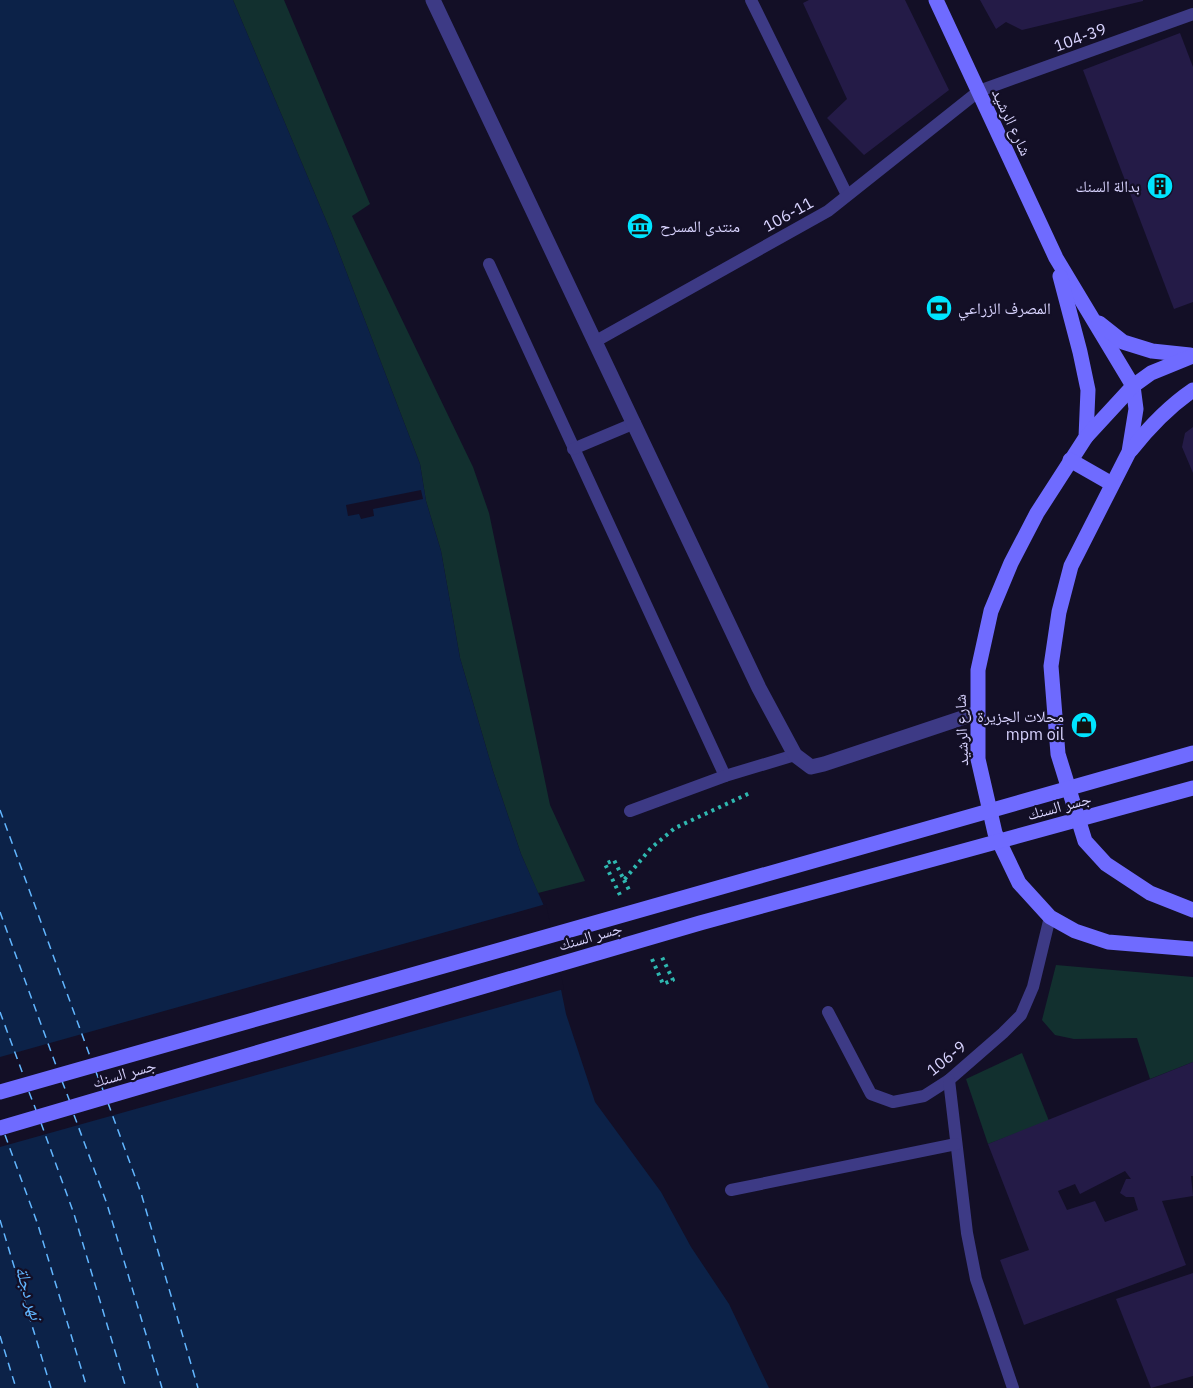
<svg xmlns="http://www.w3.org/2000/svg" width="1193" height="1388" font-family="'IBM Plex Sans','Noto Naskh Arabic',sans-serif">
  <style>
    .green { fill: #12302f }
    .water { fill: #0c2248 }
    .pier { fill: #130f26 }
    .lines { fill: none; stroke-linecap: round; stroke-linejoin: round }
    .ferry { stroke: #62b6ff; stroke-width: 1.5; stroke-dasharray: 8 6; stroke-linecap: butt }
    .building { fill: #241b47; fill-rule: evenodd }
    .path { stroke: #2fb8b0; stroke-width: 4; stroke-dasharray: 3 4.5; stroke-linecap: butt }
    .service { stroke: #3d3a85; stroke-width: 12 }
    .minor { stroke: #3d3a85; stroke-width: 15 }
    .secondary { stroke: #6f6bff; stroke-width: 15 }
    .secondary-bridge { stroke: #6f6bff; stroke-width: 15 }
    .labels { text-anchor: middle; stroke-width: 4.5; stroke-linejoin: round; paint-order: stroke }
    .street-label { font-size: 16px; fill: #d9d4ff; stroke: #130f26 }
    .poi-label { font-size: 16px; fill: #d9d4ff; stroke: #130f26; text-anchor: end }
    .water-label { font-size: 18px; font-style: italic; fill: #62b6ff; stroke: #130f26 }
  </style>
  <rect width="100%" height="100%" fill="#130f26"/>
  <g class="green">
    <polygon points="233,0 284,0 370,204 352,216 473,467 489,513 550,805 585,881 538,893 521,854 493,771 460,658 441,551 426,501 420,464 331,232"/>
    <polygon points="1056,965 1193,977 1193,1062 1150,1079 1137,1038 1074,1039 1055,1035 1042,1020"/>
    <polygon points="1022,1053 1049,1121 988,1144 966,1079"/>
  </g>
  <polygon class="water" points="0,0 233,0 331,232 420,464 426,501 441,551 460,658 493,771 521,854 544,906 566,1014 595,1102 661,1192 691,1247 729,1304 769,1388 0,1388"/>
  <g class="pier">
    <polygon points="421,490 423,499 373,509 374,516 361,519 359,514 348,516 346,505"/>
    <polygon points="546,904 564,989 0,1147 0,1057"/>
  </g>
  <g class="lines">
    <g class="ferry">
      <polyline points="0,810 91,1059"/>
      <polyline points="0,912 57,1068"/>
      <polyline points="0,1012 24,1077"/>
      <polyline points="96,1072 103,1090"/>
      <polyline points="62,1081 70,1102"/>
      <polyline points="29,1092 36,1110"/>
      <polyline points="108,1103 141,1193 198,1388"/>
      <polyline points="74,1115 107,1204 162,1388"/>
      <polyline points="41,1123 74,1214 126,1388"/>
      <polyline points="5,1135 38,1225 87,1388"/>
      <polyline points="0,1220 51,1388"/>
      <polyline points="0,1336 16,1388"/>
    </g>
  </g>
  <g class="building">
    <polygon points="809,0 905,0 949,90 864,155 827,118 847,99 803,3"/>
    <polygon points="980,0 1143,0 1143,1 1022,30 1006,22 996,29"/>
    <polygon points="1180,33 1193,67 1193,302 1174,309 1083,70"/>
    <polygon points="1193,427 1193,473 1182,447 1185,433"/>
    <path d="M1193,1062V1176H1191L1193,1196L1162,1201L1186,1265L1024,1325L1000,1260L1029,1250L988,1144ZM1125,1171L1131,1179H1126L1120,1193L1126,1197H1134L1138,1210L1105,1222L1095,1201L1067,1210L1058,1191L1075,1184L1080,1194Z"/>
    <polygon points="1193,1273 1193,1376 1151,1388 1116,1299"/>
  </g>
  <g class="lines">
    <g class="path">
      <polyline points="624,880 630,892"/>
      <polyline points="620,895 605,864 614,860 624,880 651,848 675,828 752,792"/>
      <polyline points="652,959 663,984 673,980 661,955"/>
    </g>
    <g class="service">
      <polyline points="751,0 847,195"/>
      <polyline points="489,264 725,776"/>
      <polyline points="596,341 828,211 979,91 1193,14"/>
      <polyline points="573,449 635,423"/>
      <polyline points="630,811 725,776 795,755"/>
      <polyline points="828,1012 871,1094 893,1102 924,1096 949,1080 1003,1033 1021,1015 1033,987 1050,917"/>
      <polyline points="949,1080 967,1233 976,1279 1013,1388"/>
      <polyline points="731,1190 956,1144"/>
    </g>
    <polyline class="minor" points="433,0 759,688 795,755 811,767 824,764 977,713"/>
    <g class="secondary">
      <polyline points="936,0 1056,258 1133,386 1136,409 1129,452 1071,566 1059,612 1051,666 1058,754 1085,841 1106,864 1150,893 1193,910"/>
      <polyline points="1060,276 1080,352 1088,390 1086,437 1037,513 1011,563 991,611 978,670 978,759 995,833 1019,883 1050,917 1075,931 1108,942 1193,949"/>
      <polyline points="1099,323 1123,342 1152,351 1190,355"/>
      <polyline points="1086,437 1133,386 1151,373 1193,356"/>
      <path d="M1131,450C1150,426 1168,407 1193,390"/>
      <polyline points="1070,460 1112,484"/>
    </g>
    <g class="secondary-bridge">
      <polyline points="0,1092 1193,753"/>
      <polyline points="0,1128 700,923 1193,788"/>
    </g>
  </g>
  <defs>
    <symbol id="building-disc" viewBox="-11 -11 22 22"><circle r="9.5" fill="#00e5ff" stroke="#130f26"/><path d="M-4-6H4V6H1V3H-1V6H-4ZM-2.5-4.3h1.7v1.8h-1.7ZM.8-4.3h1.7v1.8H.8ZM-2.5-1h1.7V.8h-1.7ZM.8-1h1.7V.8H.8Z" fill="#111"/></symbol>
    <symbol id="museum-disc" viewBox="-11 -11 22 22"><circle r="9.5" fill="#00e5ff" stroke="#130f26"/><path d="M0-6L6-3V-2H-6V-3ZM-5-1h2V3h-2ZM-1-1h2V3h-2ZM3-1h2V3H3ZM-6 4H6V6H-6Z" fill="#111"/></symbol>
    <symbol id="bank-disc" viewBox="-11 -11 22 22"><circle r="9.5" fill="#00e5ff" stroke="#130f26"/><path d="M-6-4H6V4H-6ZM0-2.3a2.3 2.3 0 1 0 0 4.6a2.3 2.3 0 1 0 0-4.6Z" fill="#111"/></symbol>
    <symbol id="shop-disc" viewBox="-11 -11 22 22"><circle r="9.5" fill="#00e5ff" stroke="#130f26"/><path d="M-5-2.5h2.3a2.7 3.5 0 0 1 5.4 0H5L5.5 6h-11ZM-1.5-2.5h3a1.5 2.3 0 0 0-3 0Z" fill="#111"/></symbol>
  </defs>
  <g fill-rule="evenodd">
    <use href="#building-disc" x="1145" y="171" width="30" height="30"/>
    <use href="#museum-disc" x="625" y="211" width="30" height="30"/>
    <use href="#bank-disc" x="924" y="293" width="30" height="30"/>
    <use href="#shop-disc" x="1069" y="710" width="30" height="30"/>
  </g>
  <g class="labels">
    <g class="street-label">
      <text transform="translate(1080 37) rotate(-20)" y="6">104-39</text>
      <text transform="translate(1012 122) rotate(65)" y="6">شارع الرشيد</text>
      <text transform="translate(788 214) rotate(-29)" y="6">106-11</text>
      <text transform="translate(961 730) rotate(-92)" y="6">شارع الرشيد</text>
      <text transform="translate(1059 806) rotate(-15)" y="6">جسر السنك</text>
      <text transform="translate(590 936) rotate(-16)" y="6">جسر السنك</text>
      <text transform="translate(946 1058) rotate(-39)" y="6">106-9</text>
      <text transform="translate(124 1073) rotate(-16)" y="6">جسر السنك</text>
    </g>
    <g class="poi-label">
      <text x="1140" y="192">بدالة السنك</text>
      <text x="660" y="232" text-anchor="start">منتدى المسرح</text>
      <text x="958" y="314" text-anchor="start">المصرف الزراعي</text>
      <text x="1064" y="722">محلات الجزيرة<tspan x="1064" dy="18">mpm oil</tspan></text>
    </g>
    <g class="water-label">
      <text transform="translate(29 1293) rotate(73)" y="6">نهر دجلة</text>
    </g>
  </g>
</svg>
